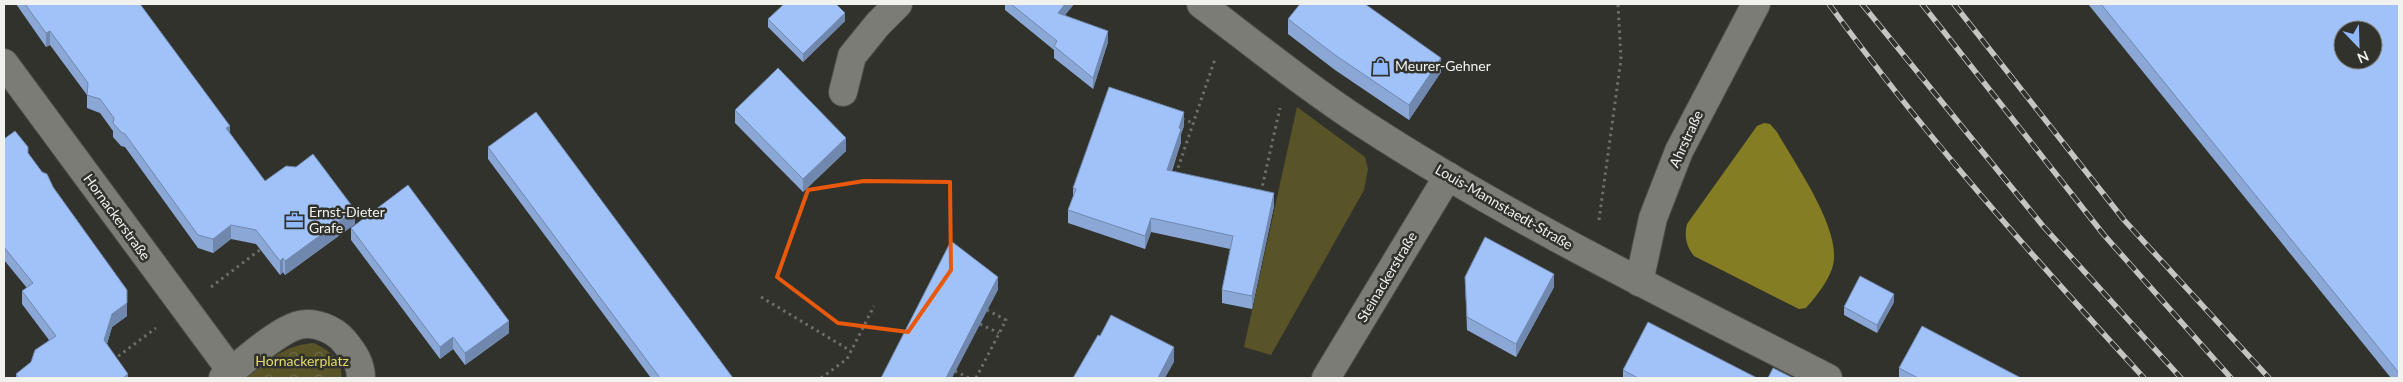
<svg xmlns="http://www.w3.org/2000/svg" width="2403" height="382" font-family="Lato,sans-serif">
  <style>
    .grass { fill: #585427 }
    .forest { fill: url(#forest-crowns) }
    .water { fill: #847d24 }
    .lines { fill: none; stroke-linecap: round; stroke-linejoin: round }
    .street-casing { stroke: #4e4e49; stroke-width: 30 }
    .path { stroke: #6e6e69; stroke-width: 3; stroke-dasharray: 2.5 4; stroke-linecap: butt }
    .street { stroke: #7c7c76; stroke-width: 28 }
    .rail-casing { stroke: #c4c4c1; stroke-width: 5.5 }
    .rail { stroke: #32322d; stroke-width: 4; stroke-dasharray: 11; stroke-linecap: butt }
    .wall { fill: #8aa7d5 }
    .shaded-wall { fill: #7088ae }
    .building { fill: #a0c2f8; stroke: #7088ae; fill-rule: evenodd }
    .marked { fill: none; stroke: #e8590c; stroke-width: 4; stroke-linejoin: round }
    .labels { text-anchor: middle; stroke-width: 5; stroke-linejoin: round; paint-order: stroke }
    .poi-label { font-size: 14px; fill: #f1f1ee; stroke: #32322d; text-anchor: start }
    .street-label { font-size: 14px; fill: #f1f1ee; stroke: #32322d }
    .park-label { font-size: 14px; fill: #e3db67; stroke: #32322d }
  </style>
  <defs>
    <pattern id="forest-crowns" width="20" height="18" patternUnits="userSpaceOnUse" patternTransform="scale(1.25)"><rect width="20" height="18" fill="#585427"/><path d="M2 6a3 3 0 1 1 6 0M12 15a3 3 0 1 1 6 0" fill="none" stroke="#706d47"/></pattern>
  </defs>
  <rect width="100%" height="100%" fill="#32322d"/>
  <polygon class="grass" points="1297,107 1365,157 1368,169 1364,190 1271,355 1244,347"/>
  <path class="forest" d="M314,343C328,350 344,360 341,378H246C269,361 284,345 314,343Z"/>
  <path class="water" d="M1764,123L1770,124L1777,132C1795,164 1842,230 1833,265C1830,279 1816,297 1806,308L1799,309L1694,256C1686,246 1684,236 1687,224L1757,126Z"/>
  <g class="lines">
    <defs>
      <g id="street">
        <path d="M1201,4C1255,45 1308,88 1365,125C1513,221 1672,298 1828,378"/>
        <polyline points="4,63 232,372"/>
        <polyline points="843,92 852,56 878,24 898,4"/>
        <polyline points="1639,282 1653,218 1679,151 1756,4"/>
        <path d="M223,378C241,364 278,330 299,325C314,321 334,329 344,341C353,352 361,363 361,378"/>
        <polyline points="1326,378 1448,176"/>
      </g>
    </defs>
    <use href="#street" class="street-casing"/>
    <g class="path">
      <polyline points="1182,119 1194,123"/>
      <polyline points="1176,174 1215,59"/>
      <polyline points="1261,192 1280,108"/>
      <polyline points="1599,220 1621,59 1618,4"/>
      <polyline points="211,287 261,249"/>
      <polyline points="761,297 851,351"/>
      <polyline points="980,324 999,333"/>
      <polyline points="113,360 156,328"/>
      <polyline points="955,371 969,378"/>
      <polyline points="821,378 847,359 874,306"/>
      <polyline points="976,378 1006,320 987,310"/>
    </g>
    <use href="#street" class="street"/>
    <defs>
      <g id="rail">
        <path d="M1829,4C1925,136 2034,258 2144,378"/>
        <polyline points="1862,4 2043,226 2181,378"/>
        <polyline points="1922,4 2104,235 2231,378"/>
        <polyline points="1954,4 2124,220 2269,378"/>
      </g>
    </defs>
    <use href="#rail" class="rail-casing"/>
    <use href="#rail" class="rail"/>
  </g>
  <g class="wall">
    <polygon points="16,4 140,4 230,133 265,181 355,224 285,275 283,272 280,275 256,244 231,239 213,253 198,248 125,147 121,146 113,137 113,131 100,113 87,108 87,95 50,45 46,47"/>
    <polygon points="1005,4 1074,4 1065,15 1108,42 1093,89 1054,58 1054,50 1005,10"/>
    <polygon points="2088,4 2399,4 2399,378 2391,378"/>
    <polygon points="768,19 845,21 803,62 768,27"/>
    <polygon points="1288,19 1441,72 1409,120 1335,70 1288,34"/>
    <polygon points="735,110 846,151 803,192 735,123"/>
    <polygon points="1184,126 1181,134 1181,142 1172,171 1274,206 1252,309 1222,303 1222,290 1230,249 1151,232 1145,249 1068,223 1068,210 1073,197 1073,188"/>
    <polygon points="4,139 28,153 53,187 127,316 112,327 107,344 128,378 16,378 16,374 31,362 49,340 22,304 22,291 27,288 4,260"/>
    <polygon points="488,147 733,378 651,378 488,159"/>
    <polygon points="351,228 509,333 465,365 453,349 440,359 351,240"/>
    <polygon points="1465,277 1554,287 1516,357 1467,330"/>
    <polygon points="1894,302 1877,333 1844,315 1844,307"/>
    <polygon points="1899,368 2021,378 1899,378"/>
    <polygon points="1623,370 1757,378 1623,378"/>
  </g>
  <g class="shaded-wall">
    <polygon points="1065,4 1074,4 1058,24 1058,13"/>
    <polygon points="845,13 845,21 803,62 803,54"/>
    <polygon points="50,31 50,45 46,47 46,33"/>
    <polygon points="1108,31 1108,42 1093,89 1093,78"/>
    <polygon points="1441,58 1441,72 1409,120 1409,105"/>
    <polygon points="1184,112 1184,126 1181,134 1181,142 1167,183 1167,170 1179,128"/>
    <polygon points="230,126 230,139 226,128"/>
    <polygon points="846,138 846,151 803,192 803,179"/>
    <polygon points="1274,193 1274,206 1252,309 1252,296"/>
    <polygon points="355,210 355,224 285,275 285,261"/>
    <polygon points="1151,218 1151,232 1145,249 1145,236"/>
    <polygon points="231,225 231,239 213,253 213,239"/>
    <polygon points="283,258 283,272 280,275 280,261"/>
    <polygon points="1554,274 1554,287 1516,357 1516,344"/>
    <polygon points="998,277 998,290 952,378 946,378"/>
    <polygon points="127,290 127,316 112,327 104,353 104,340 112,314"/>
    <polygon points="1894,294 1894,302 1877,333 1877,325"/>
    <polygon points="509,321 509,333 465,365 465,353"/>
    <polygon points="453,337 453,349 440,359 440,347"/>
    <polygon points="1174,347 1174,362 1165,378 1158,378"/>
    <polygon points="128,374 128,378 124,378 124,377"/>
  </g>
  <g class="building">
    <polygon points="25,4 140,4 230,126 226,128 265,181 286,166 296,167 313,154 355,210 285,261 283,258 280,261 256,230 231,225 213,239 198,235 125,134 121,132 113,123 114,118 100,99 87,95 88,83 50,31 46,33"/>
    <polygon points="784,4 836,4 845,13 803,54 768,19"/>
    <polygon points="1011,4 1065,4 1058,13 1108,31 1093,78 1054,46 1057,41"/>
    <polygon points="1300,4 1365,4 1441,58 1409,105 1335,55 1288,19"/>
    <path d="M2101,4H2399V373ZM2343,30H2373V60H2343Z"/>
    <polygon points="778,68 846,138 803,179 735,110"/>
    <polygon points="1109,87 1184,112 1179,128 1181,129 1167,170 1274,193 1252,296 1222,290 1233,236 1151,218 1145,236 1068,210 1076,189 1073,188"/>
    <polygon points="536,112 733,378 660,378 488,147"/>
    <polygon points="15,131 28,147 28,153 42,172 47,174 53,187 127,290 127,303 112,314 104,340 128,374 124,377 125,378 19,378 16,374 31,362 35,350 56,336 22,291 33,283 4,247 4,139"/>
    <polygon points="408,185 509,321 465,353 453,337 440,347 351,228"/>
    <polygon points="1485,237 1554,274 1516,344 1467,317 1465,277"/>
    <polygon points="951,241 998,277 946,378 881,378"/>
    <polygon points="1860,276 1894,294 1877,325 1844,307"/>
    <polygon points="1111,315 1174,347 1158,378 1073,378 1098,335 1100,336"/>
    <polygon points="1648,322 1757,378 1638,378 1623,370"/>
    <polygon points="1922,326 2021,378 1918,378 1899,368"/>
    <polygon points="1773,368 1793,378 1768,378"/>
  </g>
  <path class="marked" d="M864,181L950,182L951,270L908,332L838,323L777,277L808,190Z"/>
  <defs>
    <symbol id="shop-bare" viewBox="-9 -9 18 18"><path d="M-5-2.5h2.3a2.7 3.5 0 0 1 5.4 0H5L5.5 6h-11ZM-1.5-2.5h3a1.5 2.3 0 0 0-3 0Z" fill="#8fb8fd" stroke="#32322d" stroke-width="2.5" paint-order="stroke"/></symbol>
    <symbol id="office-bare" viewBox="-9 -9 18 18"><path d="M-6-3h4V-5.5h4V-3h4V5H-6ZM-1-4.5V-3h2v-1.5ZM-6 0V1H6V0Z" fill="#8fb8fd" stroke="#32322d" stroke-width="2.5" paint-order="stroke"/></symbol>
  </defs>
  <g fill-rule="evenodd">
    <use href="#shop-bare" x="1368" y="54" width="25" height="25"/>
    <use href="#office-bare" x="282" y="208" width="25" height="25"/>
  </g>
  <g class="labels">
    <g class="poi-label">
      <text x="1395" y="71">Meurer-Gehner</text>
      <text x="309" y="217">Ernst-Dieter<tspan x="309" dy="16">Grafe</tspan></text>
    </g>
    <g class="street-label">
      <text transform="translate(1686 139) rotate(-65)" y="5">Ahrstraße</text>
      <text transform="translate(1504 207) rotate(30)" y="5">Louis-Mannstaedt-Straße</text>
      <text transform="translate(117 217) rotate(54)" y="5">Hornackerstraße</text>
      <text transform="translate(1387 277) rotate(-59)" y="5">Steinackerstraße</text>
    </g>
    <g class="park-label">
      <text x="302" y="366">Hornackerplatz</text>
    </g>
  </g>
  <rect width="2403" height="382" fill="none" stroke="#f1f1ee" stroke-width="10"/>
  <g transform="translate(2358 45) rotate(157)"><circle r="24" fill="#32322d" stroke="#7e7e7a"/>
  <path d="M0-4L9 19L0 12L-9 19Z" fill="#8fb8fd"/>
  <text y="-8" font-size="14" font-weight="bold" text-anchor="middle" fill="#f1f1ee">N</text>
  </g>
</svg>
